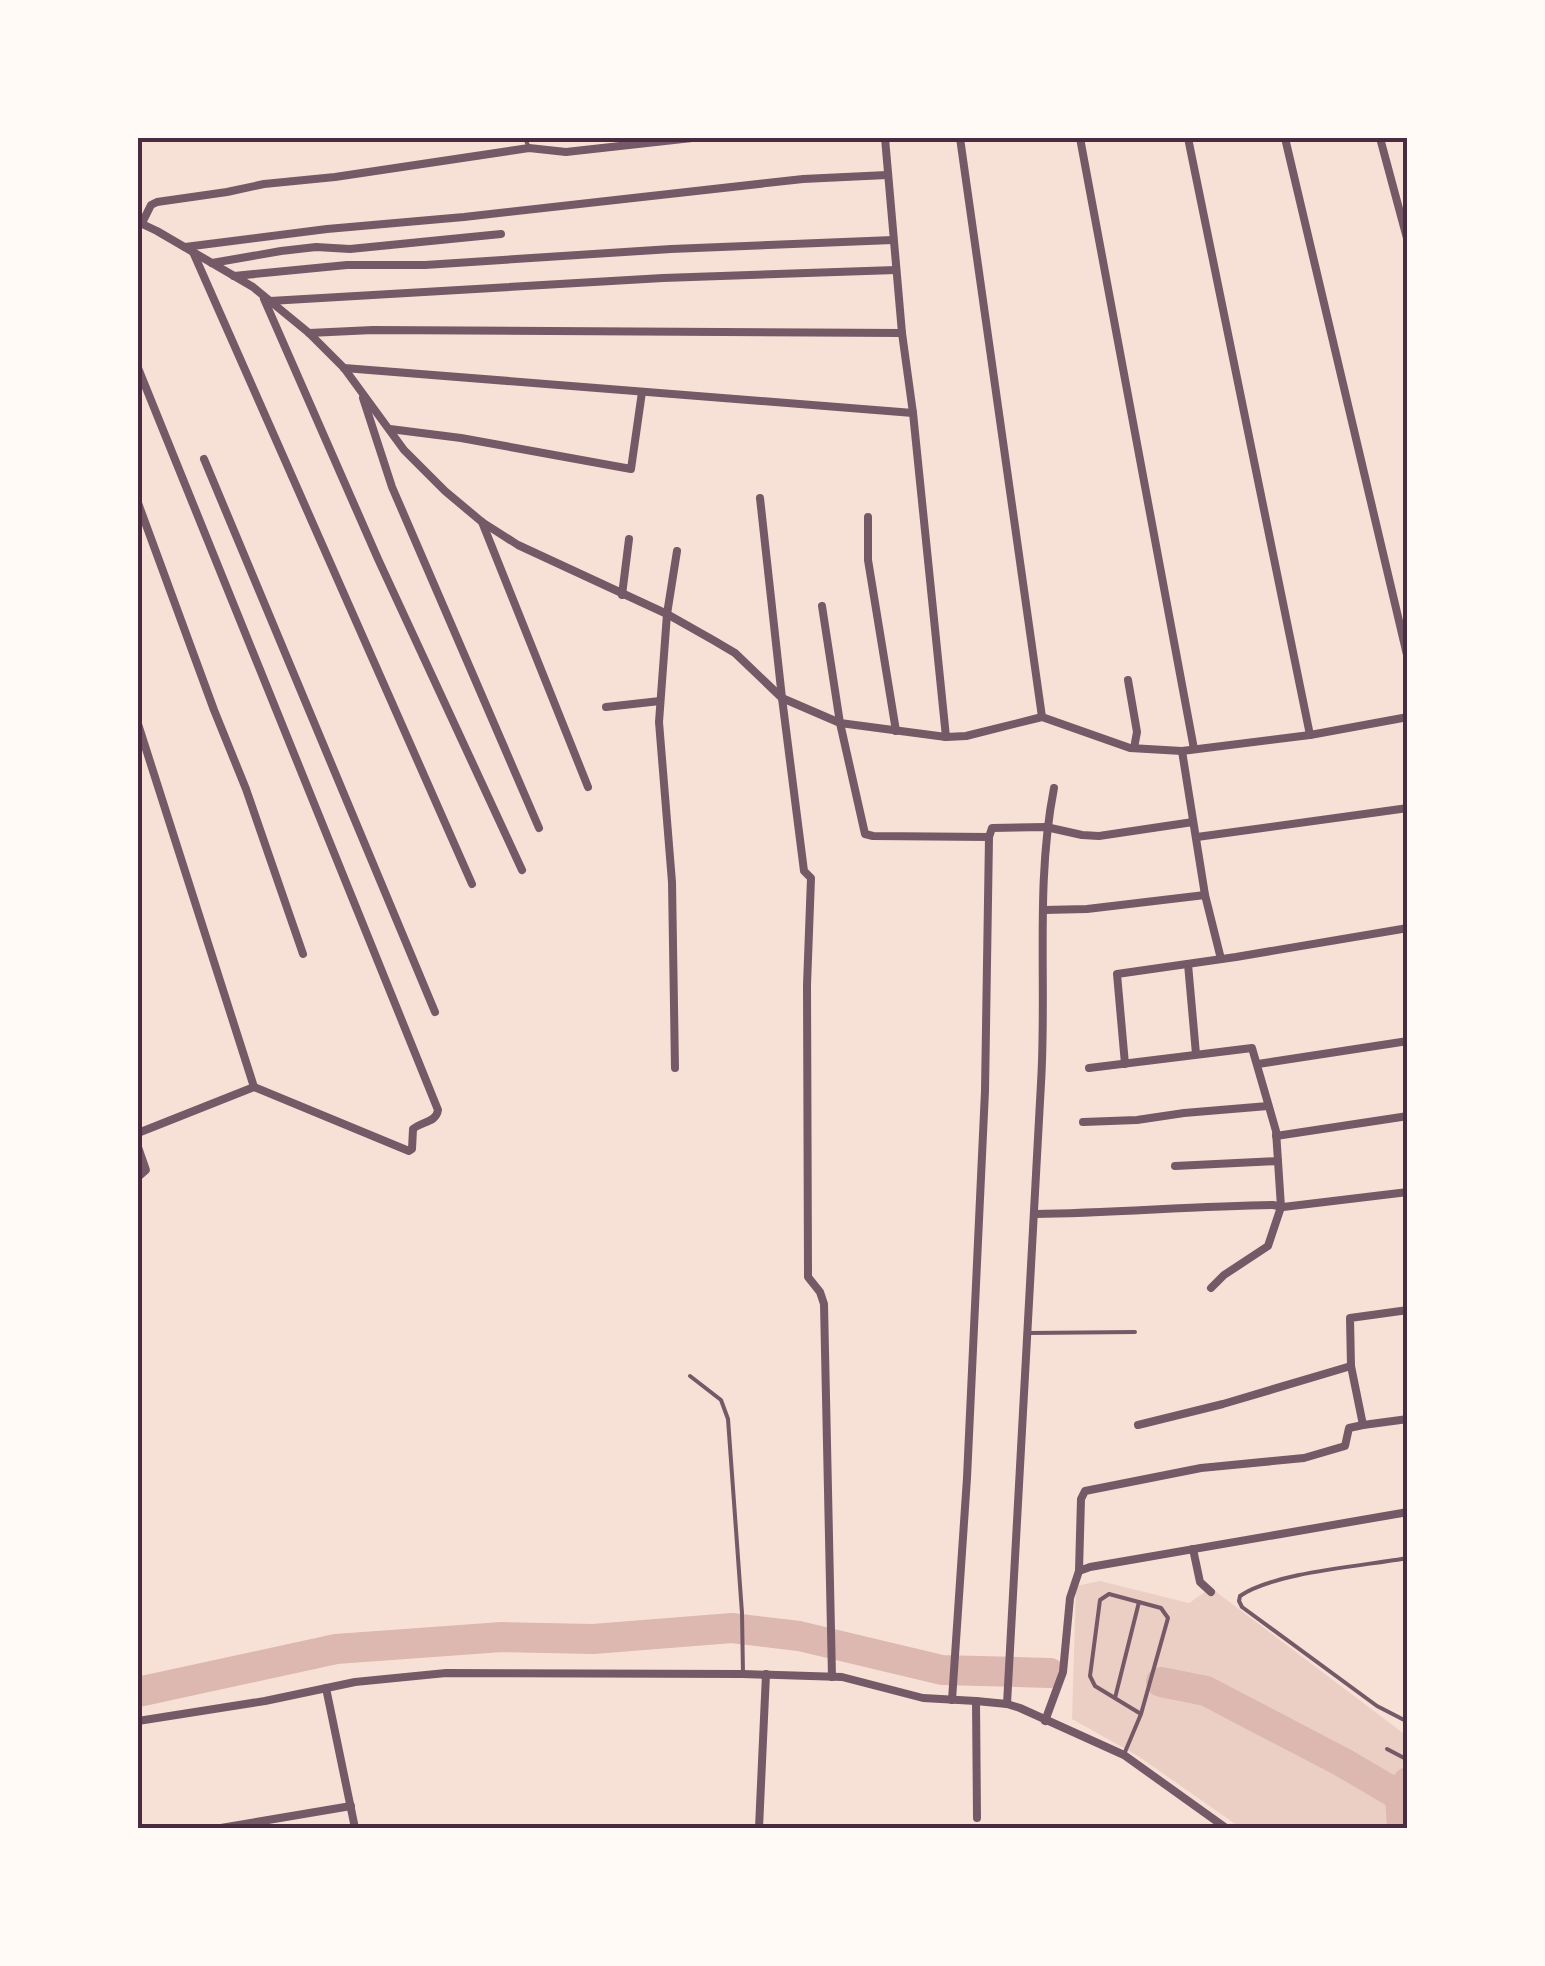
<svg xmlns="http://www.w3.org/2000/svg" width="1545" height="1966" font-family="'Sofia Sans Condensed',sans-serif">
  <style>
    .green { fill: #ebcfc5 }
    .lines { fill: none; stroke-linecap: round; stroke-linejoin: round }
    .river { stroke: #dcb8b0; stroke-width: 30 }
    .service { stroke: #755966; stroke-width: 4 }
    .minor { stroke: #755966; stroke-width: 8 }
    .neatline { fill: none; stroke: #4a2c40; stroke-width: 4 }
  </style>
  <rect width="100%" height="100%" fill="#f7e1d7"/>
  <polygon class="green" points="1100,1581 1189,1603 1211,1588 1407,1736 1407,1759 1387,1795 1391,1828 1241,1828 1138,1756 1072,1719 1076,1586"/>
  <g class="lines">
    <g class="river">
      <polyline points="1161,1682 1206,1691 1342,1762 1400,1796"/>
      <polyline points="138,1692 336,1649 502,1637 593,1639 732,1628 799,1636 942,1670 1050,1673"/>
      <polyline points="1402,1828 1400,1796 1408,1782"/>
    </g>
    <g class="service">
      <polyline points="525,138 529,148"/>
      <polyline points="1028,1333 1135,1332"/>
      <polyline points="690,1376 721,1400 728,1419 742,1613 743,1674"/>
      <path d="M1408,1558C1363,1566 1275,1572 1240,1596L1239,1601L1242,1607L1377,1706L1408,1722"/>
      <polyline points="1115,1698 1139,1602"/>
      <polyline points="1387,1749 1408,1760"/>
      <polyline points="1125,1752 1141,1714 1168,1618 1161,1608 1109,1594 1100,1600 1090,1676 1095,1686 1141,1714"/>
    </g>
    <g class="minor">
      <polyline points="885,138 902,333 913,413 946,737"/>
      <polyline points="960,138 1042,717"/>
      <polyline points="1080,138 1194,749"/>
      <polyline points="1188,138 1310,735"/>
      <polyline points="1285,138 1408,659"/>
      <polyline points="1380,138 1408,242"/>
      <polyline points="138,222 157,231 253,287 309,333 344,368 404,450 445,491 482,522 518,545 667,614 713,640 735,653 782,698 840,723 946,737 966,736 1042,717 1130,748 1182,751 1310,735 1408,717"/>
      <polyline points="142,223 151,205 157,202 227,192 264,184 335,177 529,148 566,152 692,138"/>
      <polyline points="185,247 327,229 464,217 803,179 887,175"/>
      <polyline points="193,252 472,884"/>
      <polyline points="212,263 281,251 316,247 350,249 501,234"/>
      <polyline points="234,276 347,265 425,265 671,249 893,240"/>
      <polyline points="264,299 378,559 522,870"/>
      <polyline points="270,301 663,278 896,270"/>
      <polyline points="309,333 373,330 902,333"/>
      <path d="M138,368L438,1110C436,1123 422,1121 413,1129L412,1149L409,1151L254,1087L138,1133"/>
      <polyline points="344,368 913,413"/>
      <polyline points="363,398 392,487 539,828"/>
      <polyline points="390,429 461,438 631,469 642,392"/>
      <polyline points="204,459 435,1012"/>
      <polyline points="760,498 782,698 804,871 811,878 807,985 808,1277 820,1292 824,1304 832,1677"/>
      <polyline points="138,503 214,710 246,789 303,954"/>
      <polyline points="868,517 868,560 896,731"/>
      <polyline points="482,522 588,787"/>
      <polyline points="622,595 629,539"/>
      <polyline points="822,606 840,723 865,834 873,836 989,837"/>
      <polyline points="1128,680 1137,732 1134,748"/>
      <polyline points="606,707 660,701"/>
      <polyline points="138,724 254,1087"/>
      <polyline points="1182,751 1205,895 1221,959"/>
      <polyline points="1197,837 1408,808"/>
      <polyline points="1044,910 1087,909 1205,895"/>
      <polyline points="1188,964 1196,1054"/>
      <polyline points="1125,1064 1117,974 1236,957 1408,928"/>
      <polyline points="1258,1064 1408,1041"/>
      <polyline points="675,1068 672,882 659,722 667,614 677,551"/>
      <polyline points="1089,1068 1252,1048 1276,1131 1281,1207 1268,1246 1224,1275 1211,1288"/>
      <polyline points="1083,1122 1137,1120 1184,1113 1268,1106"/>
      <polyline points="1276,1136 1408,1116"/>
      <polyline points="138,1147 146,1170 138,1177"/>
      <polyline points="1175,1166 1278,1161"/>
      <path d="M1035,1214C1114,1213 1194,1206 1273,1205L1283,1207L1408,1192"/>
      <polyline points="1408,1310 1350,1318 1351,1366 1363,1425 1408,1419"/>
      <polyline points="1138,1425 1223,1404 1351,1366"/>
      <polyline points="1193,1549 1200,1582 1211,1592"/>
      <polyline points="1079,1571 1081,1499 1085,1491 1201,1468 1304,1458 1345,1446 1349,1428 1363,1425"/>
      <polyline points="326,1688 355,1828"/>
      <polyline points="952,1700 967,1478 985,1091 989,837 992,828 1046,827 1082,835 1099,836 1193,822"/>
      <polyline points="976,1701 977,1818"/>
      <path d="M1007,1704C1017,1497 1029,1290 1041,1083C1047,985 1035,885 1054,788"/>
      <polyline points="138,1721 265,1701 355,1682 446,1673 743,1674 842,1677 923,1698 976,1701 1007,1704 1020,1708 1124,1755 1226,1828"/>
      <polyline points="1045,1721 1063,1672 1070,1598 1079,1571 1090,1567 1408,1512"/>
      <polyline points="221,1828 351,1806"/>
      <polyline points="759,1828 766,1674"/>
    </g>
  </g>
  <rect width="1545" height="1966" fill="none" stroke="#fffaf5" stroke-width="280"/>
  <rect x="140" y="140" width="1265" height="1686" class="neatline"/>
</svg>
